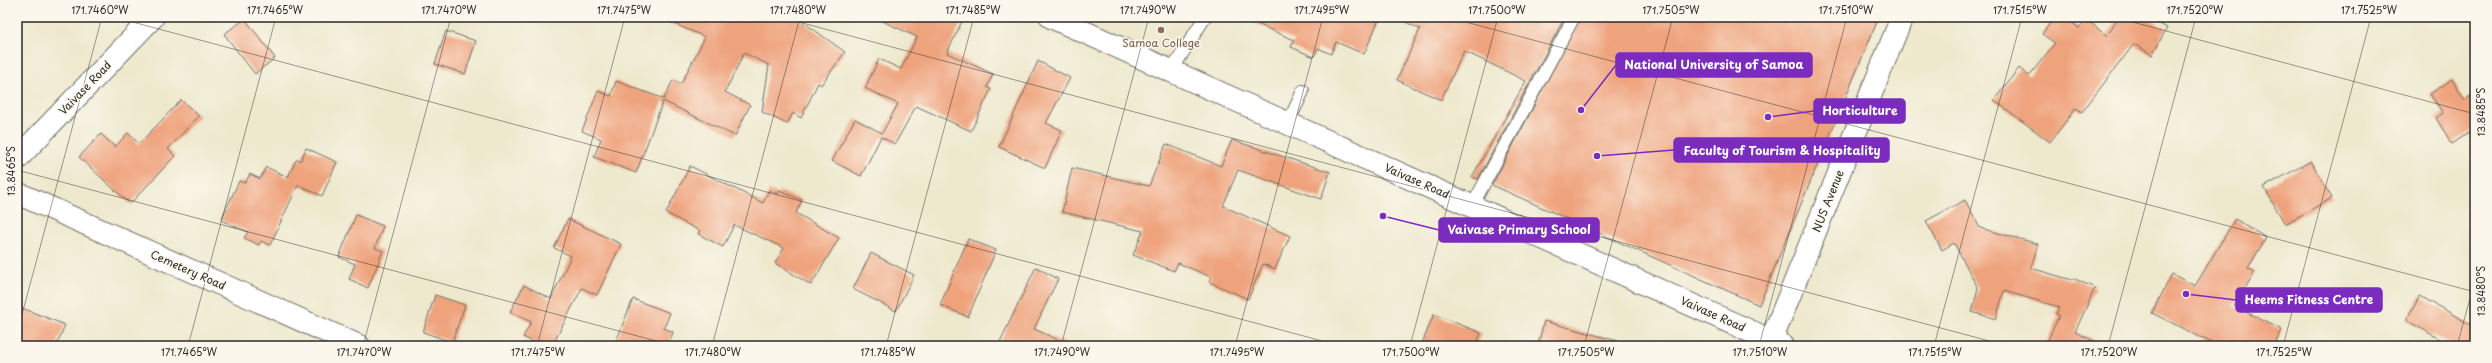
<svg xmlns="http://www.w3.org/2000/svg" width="2492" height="363" font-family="'Playpen Sans',sans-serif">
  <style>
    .building { fill: #efa37d }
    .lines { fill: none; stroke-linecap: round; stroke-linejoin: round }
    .lane-casing { stroke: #6f6d64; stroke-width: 14 }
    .street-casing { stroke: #6f6d64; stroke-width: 24 }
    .secondary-casing { stroke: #6f6d64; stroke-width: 24 }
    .lane { stroke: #fff; stroke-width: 12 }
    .street { stroke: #fff; stroke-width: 22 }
    .secondary { stroke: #fff; stroke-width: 22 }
    .ticks { fill: none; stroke: #2b2b2b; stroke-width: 1; stroke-opacity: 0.45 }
    .education-dot { fill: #8d6e63; stroke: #fbf7ec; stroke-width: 1.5 }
    .labels { text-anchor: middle; stroke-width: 3; stroke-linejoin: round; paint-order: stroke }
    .education-label { font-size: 11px; fill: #785e54; stroke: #fbf7ec }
    .street-label { font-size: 11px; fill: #2b2b2b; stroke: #fbf7ec }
    .leader { fill: none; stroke: #7b2cbf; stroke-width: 1.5 }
    .callout-dot { fill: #7b2cbf; stroke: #fbf7ec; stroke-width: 1.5 }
    .callout { fill: #7b2cbf; stroke: #7b2cbf; stroke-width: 1.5 }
    .callout-label { font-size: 12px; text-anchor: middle; font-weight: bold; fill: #fff }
    .neatline { fill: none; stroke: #2b2b2b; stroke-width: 1.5 }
    .ticks-label { font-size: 10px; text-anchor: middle; fill: #2b2b2b }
  </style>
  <rect width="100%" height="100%" fill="#fbf7ec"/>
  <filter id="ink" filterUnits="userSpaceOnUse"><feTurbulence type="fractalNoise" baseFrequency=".025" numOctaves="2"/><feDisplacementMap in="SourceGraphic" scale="8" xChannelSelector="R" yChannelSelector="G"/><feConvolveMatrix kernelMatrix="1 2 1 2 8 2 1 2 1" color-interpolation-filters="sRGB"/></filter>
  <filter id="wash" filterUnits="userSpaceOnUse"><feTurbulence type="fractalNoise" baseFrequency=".012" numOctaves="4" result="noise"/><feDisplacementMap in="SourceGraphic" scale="16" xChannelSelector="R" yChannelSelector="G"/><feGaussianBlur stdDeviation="0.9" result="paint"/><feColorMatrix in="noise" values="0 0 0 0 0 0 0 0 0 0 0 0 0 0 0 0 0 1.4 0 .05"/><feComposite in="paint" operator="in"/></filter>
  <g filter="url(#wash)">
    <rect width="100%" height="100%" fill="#eee8cd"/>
    <g id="blocks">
      <g class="building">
        <polygon points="658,17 796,17 845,52 821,85 818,83 801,118 793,113 787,124 762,112 769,65 744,53 725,92 750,105 735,136 663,101 636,173 594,157 601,139 582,131 598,91 611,96 616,81 664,99 673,80 681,84 705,37"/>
        <polygon points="874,17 964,17 947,53 993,74 987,87 991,89 971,131 916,106 895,144 881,137 861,176 832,161 855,119 882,133 898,104 865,88 879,59 901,69 917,37"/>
        <polygon points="1241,17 1380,17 1364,54 1336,42 1331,54 1318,48 1314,57 1291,47 1294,40"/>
        <polygon points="1395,17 1565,17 1478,179 1472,177 1526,81 1464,51 1441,100 1397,80 1420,29"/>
        <polygon points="1581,17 1879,17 1759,305 1492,185"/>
        <polygon points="2055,17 2065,17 2079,28 2086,19 2107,36 2118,17 2146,17 2167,28 2152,55 2134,44 2082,112 2076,108 2050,142 1994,100 2019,68 2029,76 2055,43 2042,34"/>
        <polygon points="245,19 275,58 255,74 224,34"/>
        <polygon points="446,31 476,41 465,74 435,64"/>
        <polygon points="1038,61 1070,78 1046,123 1062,130 1045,168 999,147"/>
        <polygon points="2452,79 2465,100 2475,93 2475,129 2452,144 2436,118 2443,113 2430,94"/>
        <polygon points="181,100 199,116 168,149 175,156 130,204 79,157 101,134 115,147 128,133 139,144"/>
        <polygon points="1232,140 1330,172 1321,199 1238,170 1223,206 1290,236 1275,269 1263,264 1248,299 1209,282 1211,277 1178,263 1174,271 1133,255 1143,231 1062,212 1072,168 1149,186 1166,144 1221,166"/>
        <polygon points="306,148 337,162 322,196 298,185 270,245 261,241 259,245 244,238 248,232 221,220 239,181 245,183 250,174 260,179 266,167 288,177 296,160 301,160"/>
        <polygon points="2311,161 2332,198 2285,224 2264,187"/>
        <polygon points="690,166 763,203 769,190 778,194 779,191 802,200 796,213 839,238 811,285 775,263 784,248 734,225 723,247 698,234 700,231 666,213"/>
        <polygon points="1965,200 1980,228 2038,244 2031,268 2072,280 2073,278 2095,288 2075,332 2105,346 2045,346 2059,316 2056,314 2059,307 2004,291 1996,319 1972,312 1978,288 1954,243 1942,250 1926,221"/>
        <polygon points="356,215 383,226 375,248 383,251 368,288 349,279 355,264 339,257"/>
        <polygon points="568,219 621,244 597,295 582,288 552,346 541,346 523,337 531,322 510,312 524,285 551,299 571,256 554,248"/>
        <polygon points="2235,219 2266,238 2248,268 2255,272 2234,306 2282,330 2274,346 2218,346 2152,313 2172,274 2195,286"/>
        <polygon points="968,239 996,250 968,317 940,305"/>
        <polygon points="871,253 914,275 896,311 853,289"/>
        <polygon points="1036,267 1058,279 1034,329 1072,346 998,346"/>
        <polygon points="435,295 465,305 452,342 423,332"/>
        <polygon points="2420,296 2475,327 2475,346 2452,346 2406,320"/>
        <polygon points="633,299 670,313 664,328 673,332 668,346 614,346"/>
        <polygon points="17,306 65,325 56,346 17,346"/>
        <polygon points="1434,314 1481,333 1476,346 1421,346"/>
        <polygon points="1544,321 1618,341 1617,346 1538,346"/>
      </g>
    </g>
  </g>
  <g filter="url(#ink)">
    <use href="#blocks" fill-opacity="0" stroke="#6f6d64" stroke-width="1"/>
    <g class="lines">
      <defs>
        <g id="lane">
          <polyline points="1172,70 1205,17"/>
          <polyline points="1288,123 1303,91"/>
          <polyline points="1472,206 1574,17"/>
        </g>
        <polyline id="street" points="1771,341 1902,17"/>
        <g id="secondary">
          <polyline points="1051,17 1783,346"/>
          <polyline points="17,159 153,17"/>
          <polyline points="17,193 359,346"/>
        </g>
      </defs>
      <use href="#lane" class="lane-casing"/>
      <use href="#street" class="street-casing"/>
      <use href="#secondary" class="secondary-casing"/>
      <use href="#lane" class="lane"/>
      <use href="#street" class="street"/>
      <use href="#secondary" class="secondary"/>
    </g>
  </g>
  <path class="ticks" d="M114,17L1341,346M780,17L2008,346M1447,17L2475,292M2114,17L2475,114M17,170L675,346M17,333L102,17M188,346L276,17M363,346L451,17M537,346L625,17M712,346L800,17M886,346L974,17M1061,346L1149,17M1235,346L1323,17M1410,346L1498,17M1584,346L1673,17M1759,346L1847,17M1934,346L2022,17M2108,346L2196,17M2283,346L2371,17M2457,346L2475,280"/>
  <circle class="education-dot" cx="1161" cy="30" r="4"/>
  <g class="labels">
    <g class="education-label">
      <text x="1161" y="47">Samoa College</text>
    </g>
    <g class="street-label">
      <text transform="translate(85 88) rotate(-46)" y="4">Vaivase Road</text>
      <text transform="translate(1417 181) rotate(24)" y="4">Vaivase Road</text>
      <text transform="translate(1828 201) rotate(-68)" y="4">NUS Avenue</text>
      <text transform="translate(188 270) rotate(24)" y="4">Cemetery Road</text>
      <text transform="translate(1713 314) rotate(24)" y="4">Vaivase Road</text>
    </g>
  </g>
  <path class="leader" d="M1581 110L1616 65M1768 117L1814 111M1597 156L1674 150M1383 216L1439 230M2186 294L2236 300"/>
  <g class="callout-dot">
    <circle cx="1581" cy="110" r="4"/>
    <circle cx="1768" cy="117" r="4"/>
    <circle cx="1597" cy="156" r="4"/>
    <circle cx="1383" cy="216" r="4"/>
    <circle cx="2186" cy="294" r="4"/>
  </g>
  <g class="callout">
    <rect x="1616" y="53" width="196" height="24" rx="4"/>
    <rect x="1814" y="99" width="91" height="24" rx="4"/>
    <rect x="1674" y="138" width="215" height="24" rx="4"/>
    <rect x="1439" y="218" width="160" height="24" rx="4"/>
    <rect x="2236" y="288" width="146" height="24" rx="4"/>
  </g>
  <g class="callout-label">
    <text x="1714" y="69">National University of Samoa</text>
    <text x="1860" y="115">Horticulture</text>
    <text x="1782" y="155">Faculty of Tourism &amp; Hospitality</text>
    <text x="1519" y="234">Vaivase Primary School</text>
    <text x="2309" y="304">Heems Fitness Centre</text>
  </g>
  <rect width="2492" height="363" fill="none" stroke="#fbf7ec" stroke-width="44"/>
  <rect x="22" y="22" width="2448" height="319" class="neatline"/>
  <g class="ticks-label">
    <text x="100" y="14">171.7460°W</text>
    <text x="275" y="14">171.7465°W</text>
    <text x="449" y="14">171.7470°W</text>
    <text x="624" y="14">171.7475°W</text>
    <text x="798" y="14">171.7480°W</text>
    <text x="973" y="14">171.7485°W</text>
    <text x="1148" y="14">171.7490°W</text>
    <text x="1322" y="14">171.7495°W</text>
    <text x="1497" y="14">171.7500°W</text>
    <text x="1671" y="14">171.7505°W</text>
    <text x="1846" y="14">171.7510°W</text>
    <text x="2020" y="14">171.7515°W</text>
    <text x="2195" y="14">171.7520°W</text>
    <text x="2369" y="14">171.7525°W</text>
    <text transform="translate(2481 112) rotate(-90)" y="4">13.8485°S</text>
    <text transform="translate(11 171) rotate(-90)" y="4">13.8465°S</text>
    <text transform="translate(2481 291) rotate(-90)" y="4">13.8480°S</text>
    <text x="189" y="356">171.7465°W</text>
    <text x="364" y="356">171.7470°W</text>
    <text x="538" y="356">171.7475°W</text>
    <text x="713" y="356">171.7480°W</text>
    <text x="888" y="356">171.7485°W</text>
    <text x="1062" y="356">171.7490°W</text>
    <text x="1237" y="356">171.7495°W</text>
    <text x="1411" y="356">171.7500°W</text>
    <text x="1586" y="356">171.7505°W</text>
    <text x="1760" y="356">171.7510°W</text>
    <text x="1935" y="356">171.7515°W</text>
    <text x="2109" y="356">171.7520°W</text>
    <text x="2284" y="356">171.7525°W</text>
  </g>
</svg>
